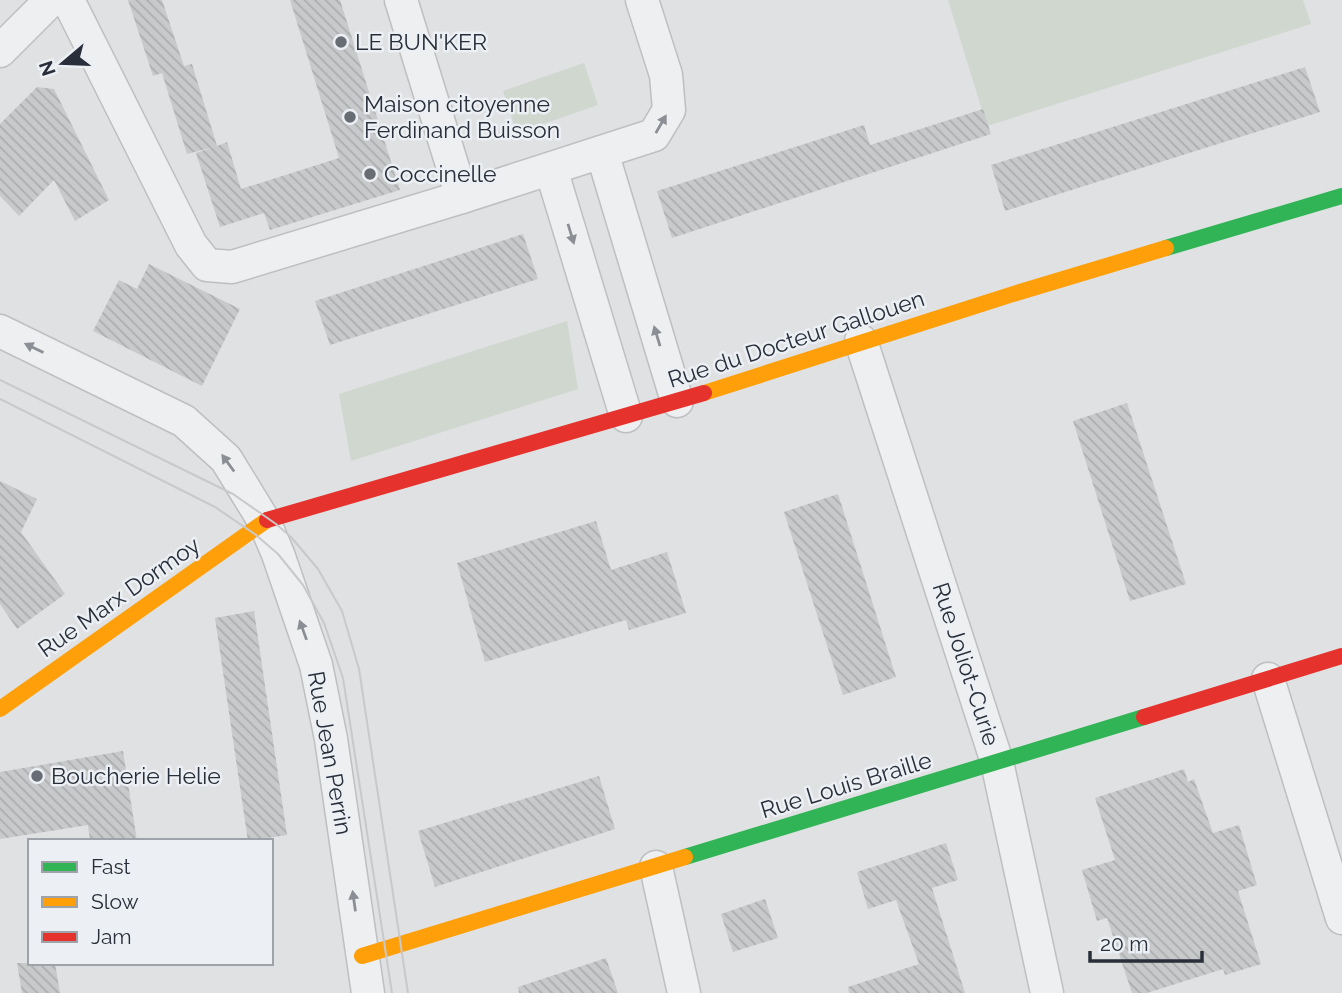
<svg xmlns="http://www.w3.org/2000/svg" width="1342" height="993" font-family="Raleway,sans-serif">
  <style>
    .grass { fill: #d0d7cf }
    .building { fill: url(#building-back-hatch) }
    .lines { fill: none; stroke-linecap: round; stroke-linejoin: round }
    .street-casing { stroke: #bdbfc1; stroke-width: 35 }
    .street { stroke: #eeeff0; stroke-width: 32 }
    .fast { stroke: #30b455; stroke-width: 16 }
    .slow { stroke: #ff9f0a; stroke-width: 16 }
    .jam { stroke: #e5322d; stroke-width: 16 }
    .tram { stroke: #c7c9cb; stroke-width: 2 }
    .oneway { fill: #8b8f95 }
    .poi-dot { fill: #686d75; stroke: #eceff3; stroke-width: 2.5 }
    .labels { text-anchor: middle; stroke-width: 5; stroke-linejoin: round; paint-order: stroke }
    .poi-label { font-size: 23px; fill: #282f3a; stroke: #eceff3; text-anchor: start }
    .street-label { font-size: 23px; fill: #282f3a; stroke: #eceff3 }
  </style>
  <defs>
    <pattern id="building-back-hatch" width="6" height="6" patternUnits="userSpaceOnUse" patternTransform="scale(1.75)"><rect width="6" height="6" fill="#c7c9cb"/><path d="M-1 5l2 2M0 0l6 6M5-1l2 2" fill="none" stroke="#abadaf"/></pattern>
  </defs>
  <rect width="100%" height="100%" fill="#dfe1e3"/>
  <g class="grass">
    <polygon points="948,0 1303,0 1311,24 987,126"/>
    <polygon points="584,63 598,105 517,133 503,91"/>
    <polygon points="567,321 578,389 351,461 339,394"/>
  </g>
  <g class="building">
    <polygon points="128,0 162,0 184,66 192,64 217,146 227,142 241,189 339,158 290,0 340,0 400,190 270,230 264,213 220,227 196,153 214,147 187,154 162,73 153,76"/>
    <polygon points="1305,67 1320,112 1005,211 991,165"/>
    <polygon points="37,87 54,89 109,200 75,221 54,180 19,216 0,196 0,124"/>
    <polygon points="983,109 991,134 672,238 657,191 864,125 870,145"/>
    <polygon points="523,234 538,279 330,345 315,301"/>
    <polygon points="149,264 240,309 202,386 93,331 119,280 137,289"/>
    <polygon points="1127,403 1186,584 1130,601 1073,421"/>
    <polygon points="0,481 37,499 21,532 65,594 17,629 0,604"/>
    <polygon points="838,494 896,677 843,695 784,512"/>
    <polygon points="596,521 611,570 667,552 686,613 629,630 626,620 485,662 457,563"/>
    <polygon points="254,611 287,835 248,841 215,618"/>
    <polygon points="123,751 137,841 90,841 88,825 0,839 0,772"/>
    <polygon points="1184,769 1188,782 1194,779 1213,833 1239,825 1257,885 1238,891 1261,964 1225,975 1223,969 1147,993 1132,993 1107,918 1097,921 1082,870 1115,860 1095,798"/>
    <polygon points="599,776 615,829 435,887 418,831"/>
    <polygon points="946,843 958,880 932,888 965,993 849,993 848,987 919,964 896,900 868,909 857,872"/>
    <polygon points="765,899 778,938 733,952 721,914"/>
    <polygon points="606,958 618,993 519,993 518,987"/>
    <polygon points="17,963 55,963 60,993 22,993"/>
  </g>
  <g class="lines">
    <defs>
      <g id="street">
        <polyline points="68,0 191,245 207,265 232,267 462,197 654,135 669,110 666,75 642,0"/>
        <polyline points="401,0 462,197"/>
        <polyline points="0,51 51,0"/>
        <polyline points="602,152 677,401"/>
        <polyline points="551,169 626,416"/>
        <polyline points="0,331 184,421 226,459 264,521 278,554 316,665 331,739 368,993"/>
        <polyline points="861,341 997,762 1047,993"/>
        <polyline points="1268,679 1342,918"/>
        <polyline points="656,867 684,993"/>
      </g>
    </defs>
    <use href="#street" class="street-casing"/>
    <use href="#street" class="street"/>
    <g class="fast">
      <polyline points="1166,248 1342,196"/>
      <polyline points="685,857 1144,717"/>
    </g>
    <g class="slow">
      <polyline points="704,393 1010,295 1166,248"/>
      <polyline points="0,709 267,520"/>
      <polyline points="362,956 685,857"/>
    </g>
    <g class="jam">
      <polyline points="267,520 704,393"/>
      <polyline points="1144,717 1342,656"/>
    </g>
    <g class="tram">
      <polyline points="0,380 233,494 276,524 291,537 318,569 342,611 359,669 408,993"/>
      <polyline points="0,399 215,507 256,535 278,554 303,585 324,623 343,678 392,993"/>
    </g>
  </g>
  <defs><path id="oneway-solid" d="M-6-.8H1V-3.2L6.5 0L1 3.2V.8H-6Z" transform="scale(1.75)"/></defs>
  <g class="oneway">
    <use href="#oneway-solid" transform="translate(661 124) rotate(-60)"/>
    <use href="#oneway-solid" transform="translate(571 234) rotate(73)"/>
    <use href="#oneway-solid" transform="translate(657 336) rotate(-107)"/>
    <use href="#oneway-solid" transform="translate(34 348) rotate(-154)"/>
    <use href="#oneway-solid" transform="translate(228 463) rotate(-126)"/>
    <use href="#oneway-solid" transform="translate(303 630) rotate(-110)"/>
    <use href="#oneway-solid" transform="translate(354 901) rotate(-98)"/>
  </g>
  <g class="poi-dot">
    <circle cx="341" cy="42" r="7"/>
    <circle cx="350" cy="117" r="7"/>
    <circle cx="370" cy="174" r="7"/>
    <circle cx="37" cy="776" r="7"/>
  </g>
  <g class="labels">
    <g class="poi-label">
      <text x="355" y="50">LE BUN'KER</text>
      <text x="364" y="112">Maison citoyenne<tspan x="364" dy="26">Ferdinand Buisson</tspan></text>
      <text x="384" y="182">Coccinelle</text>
      <text x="51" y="784">Boucherie Helie</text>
    </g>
    <g class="street-label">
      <text transform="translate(796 339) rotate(-18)" y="8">Rue du Docteur Gallouen</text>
      <text transform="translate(119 597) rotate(-35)" y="8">Rue Marx Dormoy</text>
      <text transform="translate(966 664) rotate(72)" y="8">Rue Joliot-Curie</text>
      <text transform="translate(330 753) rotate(80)" y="8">Rue Jean Perrin</text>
      <text transform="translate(846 785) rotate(-17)" y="8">Rue Louis Braille</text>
    </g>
  </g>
  <rect x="28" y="839" width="245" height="126" fill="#eceff3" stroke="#9ea2a9" stroke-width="2"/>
  <rect x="42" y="862" width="35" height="10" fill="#30b455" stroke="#9ea2a9" stroke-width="2"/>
  <text x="91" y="874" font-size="21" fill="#282f3a">Fast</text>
  <rect x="42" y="897" width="35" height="10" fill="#ff9f0a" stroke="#9ea2a9" stroke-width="2"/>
  <text x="91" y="909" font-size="21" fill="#282f3a">Slow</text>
  <rect x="42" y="932" width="35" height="10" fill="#e5322d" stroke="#9ea2a9" stroke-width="2"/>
  <text x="91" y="944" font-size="21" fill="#282f3a">Jam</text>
  <g transform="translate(63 63) rotate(251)" stroke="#eceff3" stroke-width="5" paint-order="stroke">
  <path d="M0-5L12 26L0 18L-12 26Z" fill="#282f3a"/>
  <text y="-10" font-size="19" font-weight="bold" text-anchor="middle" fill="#282f3a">N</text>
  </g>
  <path d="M1090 951v10h112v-10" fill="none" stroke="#282f3a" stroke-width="3.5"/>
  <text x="1100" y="951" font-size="21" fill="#282f3a" stroke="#eceff3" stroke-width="5" paint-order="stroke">20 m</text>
</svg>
